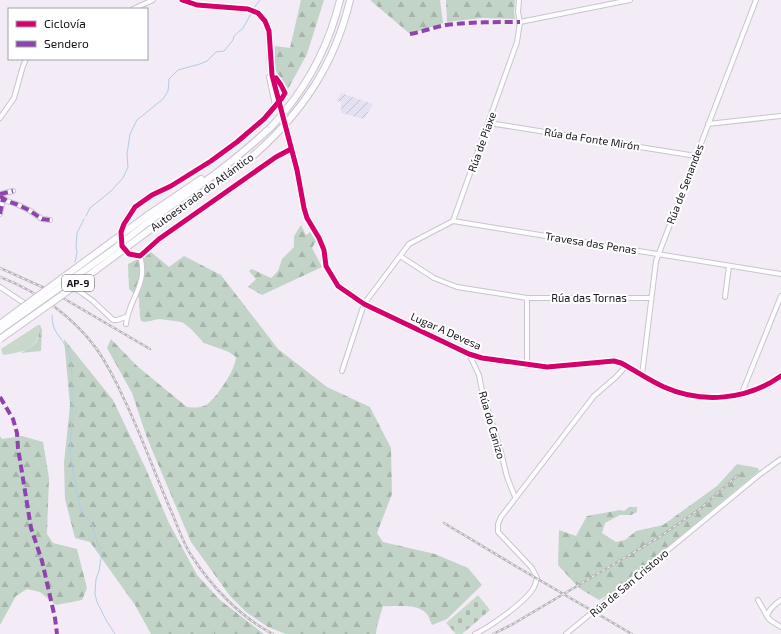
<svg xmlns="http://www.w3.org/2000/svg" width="781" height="634" font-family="'Exo 2',sans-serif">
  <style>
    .industrial { fill: url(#industrial-furrows) }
    .green { fill: #c8d9cc }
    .forest { fill: url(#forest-firs) }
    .cemetery { fill: url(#cemetery-stones) }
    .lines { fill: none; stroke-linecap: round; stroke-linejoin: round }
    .stream { stroke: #b0cce5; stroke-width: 1 }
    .minor-casing { stroke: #c9c4cd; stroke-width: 6 }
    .highway-casing { stroke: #c9c4cd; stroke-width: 8 }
    .minor { stroke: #fdfcfe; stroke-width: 4 }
    .highway { stroke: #fdfcfe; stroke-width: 6 }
    .rail-casing { stroke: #b8b6b9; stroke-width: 2.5 }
    .rail { stroke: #fff; stroke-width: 1; stroke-dasharray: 3; stroke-linecap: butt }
    .minor-bridge-casing { stroke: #c9c4cd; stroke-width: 6; stroke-linecap: butt }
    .highway-bridge-casing { stroke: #c9c4cd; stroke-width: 8; stroke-linecap: butt }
    .minor-bridge { stroke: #fdfcfe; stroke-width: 4 }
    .highway-bridge { stroke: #fdfcfe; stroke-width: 6 }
    .quiet { stroke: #8e44ad; stroke-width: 4; stroke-dasharray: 8 4; stroke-linecap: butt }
    .cycleway-casing { stroke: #fff; stroke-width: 8 }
    .cycleway { stroke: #d6006c; stroke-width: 5 }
    .labels { text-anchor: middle; stroke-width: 4; stroke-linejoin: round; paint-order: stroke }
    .shield { fill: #fff; stroke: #5f5b61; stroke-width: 1 }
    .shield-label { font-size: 10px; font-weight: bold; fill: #1a151d }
    .street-label { font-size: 11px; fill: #1a151d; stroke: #fff }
  </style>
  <defs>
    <pattern id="industrial-furrows" width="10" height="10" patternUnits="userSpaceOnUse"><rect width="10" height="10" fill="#e6e1f2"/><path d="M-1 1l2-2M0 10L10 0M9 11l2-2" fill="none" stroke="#c5c0cf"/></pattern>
    <pattern id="forest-firs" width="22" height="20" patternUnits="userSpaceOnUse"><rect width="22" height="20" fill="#c2d4c7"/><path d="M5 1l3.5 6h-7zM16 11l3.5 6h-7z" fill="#a6b5aa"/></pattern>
    <pattern id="cemetery-stones" width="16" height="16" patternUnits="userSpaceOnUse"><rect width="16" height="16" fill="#c8d9cc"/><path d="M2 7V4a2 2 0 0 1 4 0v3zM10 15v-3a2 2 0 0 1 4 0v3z" fill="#abb9af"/></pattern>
  </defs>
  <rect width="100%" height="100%" fill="#f3ecf7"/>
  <polygon class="industrial" points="341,93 373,104 364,119 341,113 341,102 336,101"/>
  <path class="green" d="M38,325C42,350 22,352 3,355L1,349Z"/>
  <g class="forest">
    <polygon points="301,0 324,0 307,54 288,89 275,70 275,46 290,48"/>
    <polygon points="371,0 440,0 443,23 410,34 371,1"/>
    <polygon points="446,0 515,0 514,12 515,19 482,18 447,22"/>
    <polygon points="301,225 306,235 310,232 316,241 312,248 322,267 262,295 248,287 256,279 249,271 252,269 271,278 278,271 282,259 294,247 294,236"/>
    <path d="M151,252L169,267L184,256L221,275L278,349L327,387L370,407L391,448L392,494L377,533L383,542L435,554L468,568L482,585L447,619L432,625C430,621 429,616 426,613C416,603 396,607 383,606L377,626L376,634H286L268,627L246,612L230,596L191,542L147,438L132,393L107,348L111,339L137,366L187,407C194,408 200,408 206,405C216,399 236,369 236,357L229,352L204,343L191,329L182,322L159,319L145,322L141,321L140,317L139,298L129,289L128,264Z"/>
    <path d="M38,325H40L42,330L41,351L21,353C34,345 41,344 38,325Z"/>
    <polygon points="64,339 113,400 145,467 169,523 197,575 220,600 264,634 214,634 214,633 212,634 151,634 135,605 90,542 75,538 65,499 64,463 70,405"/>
    <polygon points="0,436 2,439 22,436 43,442 49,478 47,534 53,543 77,549 87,588 82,600 56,605 40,592 27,589 16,596 0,625"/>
    <polygon points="737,464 758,468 759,471 630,578 612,593 599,600 579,588 558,565 559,530 576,536 587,516 620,510 624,511 629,507 637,507 637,512 631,515 620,515 605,523 602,533 616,542 625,540 636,531 663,525 717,486"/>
  </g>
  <polygon class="cemetery" points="478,595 490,610 462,634 456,634 446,623"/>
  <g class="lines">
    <g class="stream">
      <polyline points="253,9 260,0"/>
      <polyline points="86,216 90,208 111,191 123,178 128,167 127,154 130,134 137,120 163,99 168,91 169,79 178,70 200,64 207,61 216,52 224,51 233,40 234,36 243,28 252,12"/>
      <polyline points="75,262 77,253 76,246 77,233 84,219"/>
      <path d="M52,315C52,334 61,335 67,349C71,356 71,366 72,374"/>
      <polyline points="72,380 72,413 70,452 76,489 81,511 92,524 96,539 102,552 99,571 96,579 95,594 97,602 106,620 115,634"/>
    </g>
    <defs>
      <g id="minor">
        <polyline points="182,0 197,5 248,9 262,16 268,29 270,65 277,93"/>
        <polyline points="133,9 153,0"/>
        <polyline points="520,22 630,0"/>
        <polyline points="272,75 269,77 275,105"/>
        <polyline points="0,118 14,98 23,66 26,59"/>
        <polyline points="489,123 696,156"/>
        <polyline points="708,124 781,116"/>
        <path d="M290,147L297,170L304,208L307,218L319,238L324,250L326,266L338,286L364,304L469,354L488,360L547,367L614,361L621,363C636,371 649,380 664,387C702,404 747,400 781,376"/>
        <polyline points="0,194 13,191"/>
        <polyline points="0,196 7,201 16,204 29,210 42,219 50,220"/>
        <polyline points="0,214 3,199"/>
        <polyline points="453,221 781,274"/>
        <path d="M121,235C120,227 129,212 136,206C147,197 161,193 173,185C204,166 237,146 264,119C268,115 271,109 275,105C279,101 282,98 285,93L281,85L272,75"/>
        <polyline points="124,248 129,254 140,256 159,239 276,157 291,149"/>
        <polyline points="400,256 434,278 457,287 527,298 651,298"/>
        <polyline points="0,287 27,305"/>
        <polyline points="725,297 729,266"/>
        <polyline points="44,303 65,288 70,286 82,293 93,301 113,320 117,320 126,317"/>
        <path d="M126,324C128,300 149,284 140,256"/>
        <polyline points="469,354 479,375 482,391 501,452 507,477 515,497"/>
        <polyline points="527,366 527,298"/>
        <polyline points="342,371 364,304 409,244 453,221 517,42 520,22 518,12 519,0"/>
        <polyline points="642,375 656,261 756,0"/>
        <polyline points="741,395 781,296"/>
        <polyline points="758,600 767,616"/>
        <path d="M781,600C775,604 769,609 767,616L770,620L781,627"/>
        <path d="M475,634C490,627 527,601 534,587C536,584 536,580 537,578L532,568L498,532V524L501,517L594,396L616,377L626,366"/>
        <polyline points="566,634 759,475 781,459"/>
      </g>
      <g id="highway">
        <polyline points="148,215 201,179"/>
        <path d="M151,220C192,191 234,162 271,127C276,122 280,116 285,111C312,78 330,41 340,0"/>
        <path d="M155,226C176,211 197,196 218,182C230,173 243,165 254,155C303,112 335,63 350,0"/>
      </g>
    </defs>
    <use href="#minor" class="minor-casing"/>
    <use href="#highway" class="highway-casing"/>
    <use href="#minor" class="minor"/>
    <use href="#highway" class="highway"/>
    <defs>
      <g id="rail">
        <polyline points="0,268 51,291 150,349"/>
        <path d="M0,277C38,292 71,315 96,348C107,364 116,381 124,399C142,436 155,475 172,513C178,527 183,543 191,555C211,586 240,617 273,634"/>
        <polyline points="444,523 512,564 632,634"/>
        <polyline points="493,634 513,624 658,538 701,508 738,475"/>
      </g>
    </defs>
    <use href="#rail" class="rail-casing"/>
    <use href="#rail" class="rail"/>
    <defs>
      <polyline id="minor-bridge" points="277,93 290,147"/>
      <g id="highway-bridge">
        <polyline points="0,324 148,215"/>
        <polyline points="0,330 110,252 151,220"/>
        <polyline points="0,339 65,293 155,226"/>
      </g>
    </defs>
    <use href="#minor-bridge" class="minor-bridge-casing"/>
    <use href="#highway-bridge" class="highway-bridge-casing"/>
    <use href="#minor-bridge" class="minor-bridge"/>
    <use href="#highway-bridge" class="highway-bridge"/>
    <g class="quiet">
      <path d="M410,34C422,32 434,27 446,25C471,22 495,22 520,22"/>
      <polyline points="0,194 13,191"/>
      <polyline points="0,196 7,201 16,204 29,210 42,219 50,220"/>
      <polyline points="0,214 3,199"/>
      <polyline points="0,397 13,419 17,433 18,448 31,528 42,561 55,618 57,634"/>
    </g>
    <defs>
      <g id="cycleway">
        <path d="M182,0L197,5L248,9L258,13L265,21L269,31L272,75L297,170L304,208L307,218L319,238L324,250L326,266L338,286L364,304L469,354L482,358L547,367L614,361L621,363C636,371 649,380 664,387C702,404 747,400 781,376"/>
        <polyline points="276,78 281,85 285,93 282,98 264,119 237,142 211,161 171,186 152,195 135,207 124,224 121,232 122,246 129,254 140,256 159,239 276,157 291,149"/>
      </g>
    </defs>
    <use href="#cycleway" class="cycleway-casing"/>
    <use href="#cycleway" class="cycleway"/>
  </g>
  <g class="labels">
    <rect class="shield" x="62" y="275" width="32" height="16" rx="3"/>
    <g class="shield-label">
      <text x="78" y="287">AP-9</text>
    </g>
    <g class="street-label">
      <text transform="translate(592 139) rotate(9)" y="4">Rúa da Fonte Mirón</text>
      <text transform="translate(482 142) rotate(-70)" y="4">Rúa de Piaxe</text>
      <text transform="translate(685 184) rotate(-69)" y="4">Rúa de Senandes</text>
      <text transform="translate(202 192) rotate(-36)" y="4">Autoestrada do Atlántico</text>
      <text transform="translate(591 243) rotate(9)" y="4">Travesa das Penas</text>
      <text x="589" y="302">Rúa das Tornas</text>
      <text transform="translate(446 331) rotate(24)" y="4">Lugar A Devesa</text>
      <text transform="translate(492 425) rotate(74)" y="4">Rúa do Canizo</text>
      <text transform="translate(629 583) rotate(-40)" y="4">Rúa de San Cristovo</text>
    </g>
  </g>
  <rect x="8" y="8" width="140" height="52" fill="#ffffff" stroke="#a3a1a5"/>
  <rect x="16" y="21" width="20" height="6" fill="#d6006c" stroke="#a3a1a5"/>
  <text x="44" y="28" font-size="12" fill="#1a151d">Ciclovía</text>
  <rect x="16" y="41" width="20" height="6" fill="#8e44ad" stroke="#a3a1a5"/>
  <text x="44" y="48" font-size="12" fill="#1a151d">Sendero</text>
</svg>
